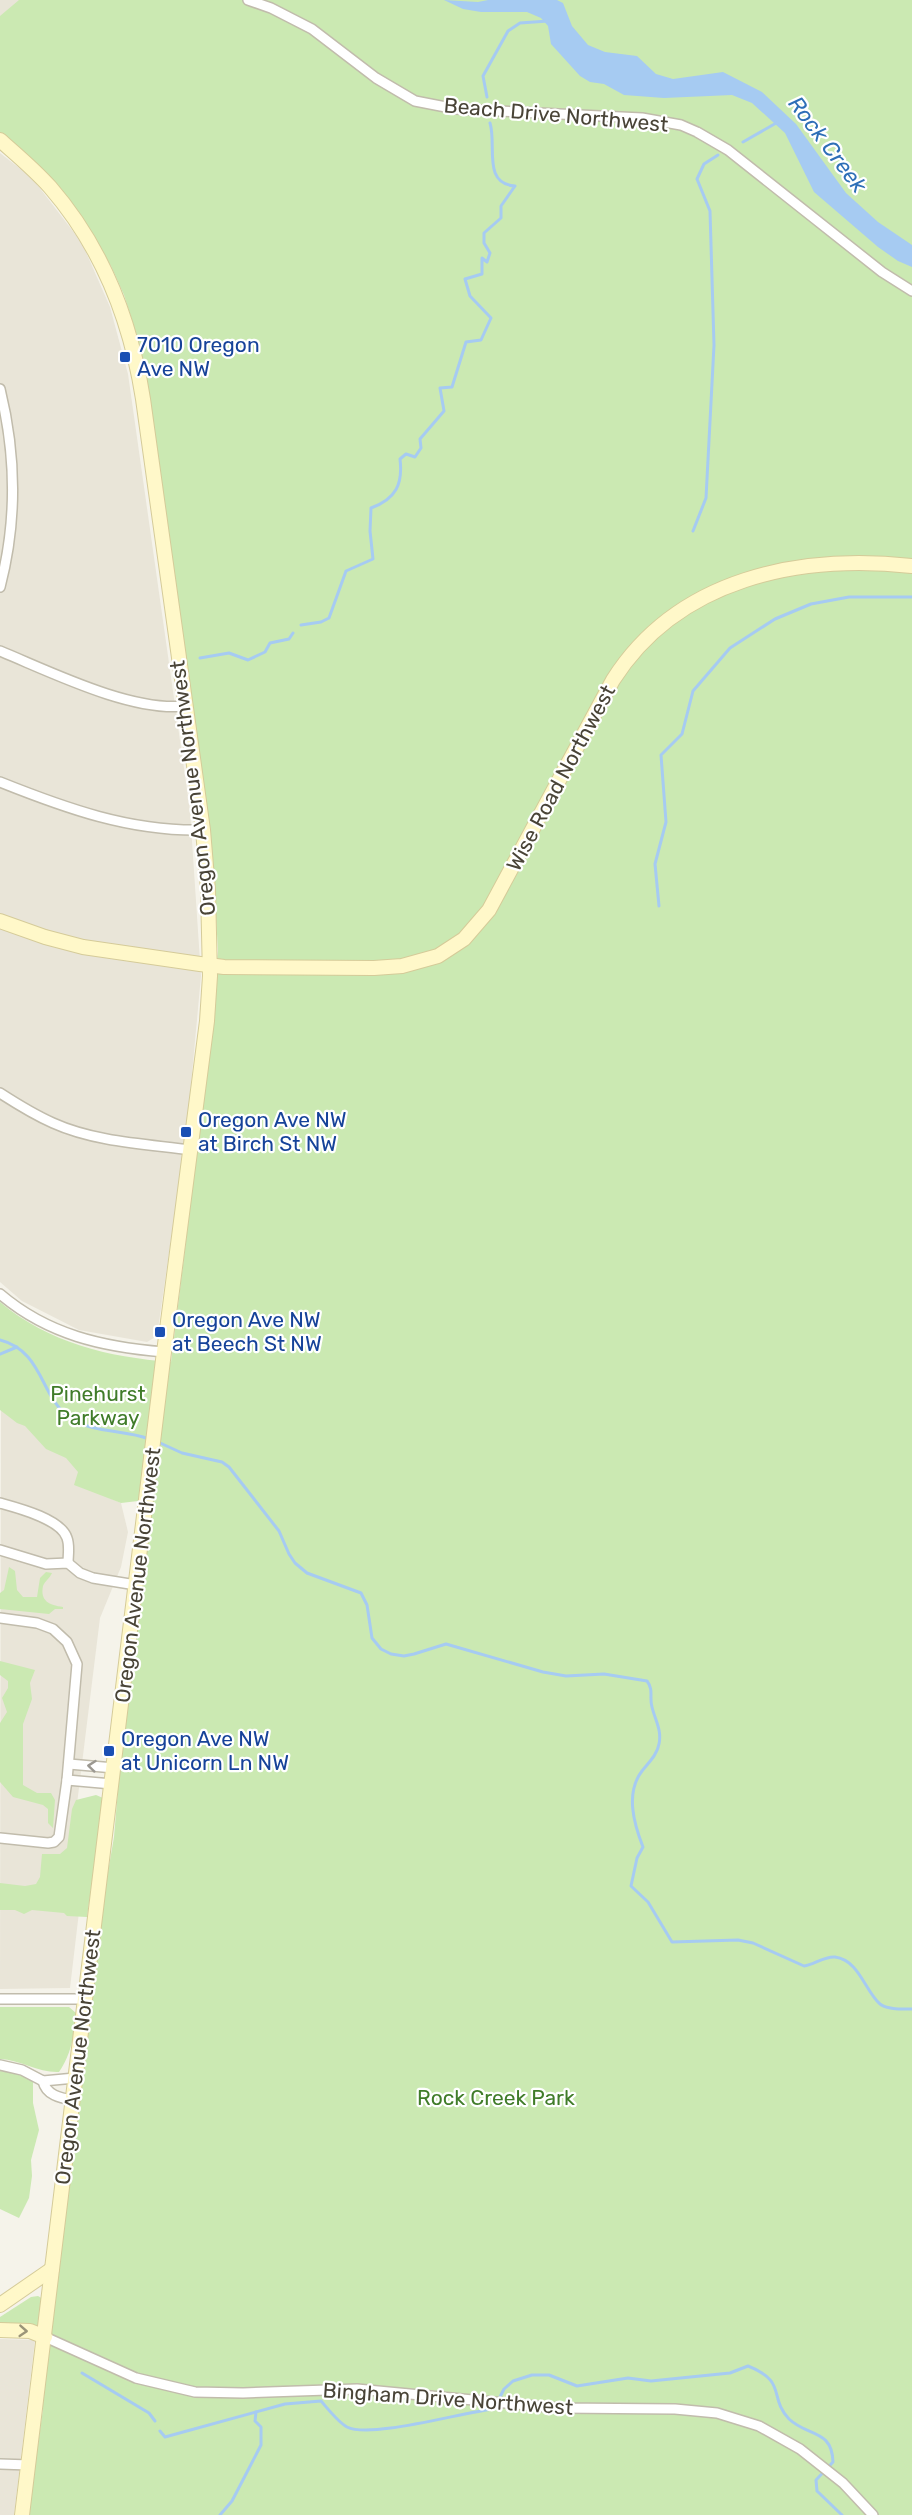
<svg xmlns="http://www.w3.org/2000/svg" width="912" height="2515" font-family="Rubik,sans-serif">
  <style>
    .residential { fill: #e9e5d8 }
    .green { fill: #cbe9b2 }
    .water { fill: #a6cbf2 }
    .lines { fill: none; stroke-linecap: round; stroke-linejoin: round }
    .stream { stroke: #a6cbf2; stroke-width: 3 }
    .street-casing { stroke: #c1bcac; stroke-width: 12 }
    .secondary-casing { stroke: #d5cb99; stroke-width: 16 }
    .street { stroke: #fff; stroke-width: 9 }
    .secondary { stroke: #fff8c9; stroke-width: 14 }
    .oneway { stroke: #9b9891 }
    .oneway2 { stroke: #9b9579 }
    .transit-dot { fill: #1a4fb4; stroke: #fff; stroke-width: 2 }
    .labels { text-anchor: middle; stroke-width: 4.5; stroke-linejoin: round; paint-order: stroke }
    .street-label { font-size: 21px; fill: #494437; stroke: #fff }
    .transit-label { font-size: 21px; fill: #164399; stroke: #fff; text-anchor: start }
    .park-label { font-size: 21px; fill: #407c29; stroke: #fff }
    .water-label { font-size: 22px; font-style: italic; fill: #2e6fb7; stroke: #fff }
  </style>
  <rect width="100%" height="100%" fill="#f5f3ea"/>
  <g class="residential">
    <polygon points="0,0 28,0 0,28"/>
    <polygon points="0,153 32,178 82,243 110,307 128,374 190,811 201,976 187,1128 157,1336 147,1342 79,1330 22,1301 0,1282"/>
    <polygon points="1,1409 99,1467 100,1494 121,1503 128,1532 121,1567 100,1618 64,1909 79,1912 70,1988 0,1989"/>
    <polygon points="0,2339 35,2340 14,2515 0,2515"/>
  </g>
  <g class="green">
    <path d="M19,0H912V2515H28L43,2409V2392L99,1924L114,1837L121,1754L143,1568L138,1501L121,1503L74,1485L78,1472L66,1458L46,1449L25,1426L17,1423L0,1410V1302C49,1343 108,1357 171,1362L210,1047L218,951L213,864L200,757L151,405L139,342L124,295L111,266L87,226L0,134V16Z"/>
    <path d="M9,1567L15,1571L17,1590L23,1597H37L40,1578L46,1572L52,1573C50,1578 45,1581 43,1586C40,1601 49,1605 63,1607V1609H55L49,1614L0,1609V1593L4,1590Z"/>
    <polygon points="0,1661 35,1670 30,1683 32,1699 23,1724 23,1785 37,1793 51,1793 55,1800 53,1828 48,1823 48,1809 43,1805 13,1797 0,1782 0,1723 7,1712 2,1698 8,1688 8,1681 0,1675"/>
    <polygon points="96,1795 103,1798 103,1804 87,1917 67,1916 64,1913 32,1910 24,1914 15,1910 0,1910 0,1883 25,1886 36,1884 40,1877 42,1854 60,1854 67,1848 72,1809 76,1800"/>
    <path d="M0,2007H69L76,2013C75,2033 71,2055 59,2072C39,2073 21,2060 0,2059Z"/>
    <polygon points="0,2071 15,2073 33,2081 33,2103 39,2130 31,2160 32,2176 29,2198 19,2218 0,2209"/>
    <polygon points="38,2296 43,2299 40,2326 0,2324 0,2317 31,2297"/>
  </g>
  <polygon class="water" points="444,0 478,2 488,0 557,0 563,3 572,26 588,45 605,52 637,56 656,74 673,79 723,72 762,92 796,124 846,193 878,222 912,245 912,267 898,261 878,247 814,192 785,133 752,103 732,95 664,98 624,95 604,84 590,82 580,76 551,44 548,26 541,18 527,12 481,12 463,9"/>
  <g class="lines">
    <g class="stream">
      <polyline points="487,97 483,76 508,31 520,23 548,21"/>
      <polyline points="743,142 778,122"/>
      <polyline points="693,531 706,498 714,345 710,211 697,179 704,164 718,155"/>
      <path d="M301,625L321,622L329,618L346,571L373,559L370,531L371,508C396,499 403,484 400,459L406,454L415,457L421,448L420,439L444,411L440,388L452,387L466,342L481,340L491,318L470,296L465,279L482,274V258L487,262L490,253L484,243V233L501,218V206L515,186C482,184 497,145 490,123"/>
      <polyline points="200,658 229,653 248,660 265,652 270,643 289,639 293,633"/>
      <polyline points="659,906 655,864 666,822 661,755 682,734 693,691 730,648 775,619 811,604 849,597 912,597"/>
      <path d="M0,1340C43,1351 40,1396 69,1417C93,1434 123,1429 149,1439"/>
      <polyline points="0,1354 17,1347"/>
      <path d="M158,1442L182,1453L222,1462L229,1467L279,1531L289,1554L295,1563L307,1573L361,1593L367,1605L372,1638L381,1649L391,1654L404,1656L414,1654L446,1644L543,1672L566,1676L604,1674L647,1681C654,1690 649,1697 652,1707C655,1720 662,1730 659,1744C657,1755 649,1762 642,1771C625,1793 634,1824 643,1847L637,1858L631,1886L648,1902L672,1942L738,1940L753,1943L804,1966C814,1965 824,1956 835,1957C859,1960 865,1991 880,2004C888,2010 902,2009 912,2009"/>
      <polyline points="82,2373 149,2413 155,2421"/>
      <path d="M160,2431L165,2437L285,2404L321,2401C328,2409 338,2422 347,2427C371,2439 463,2412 494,2409L504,2389L513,2381L532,2375H549L577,2386L628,2378L651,2381L730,2373L748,2366C788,2382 768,2397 789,2419C808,2437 832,2429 833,2462L816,2480L817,2491L842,2515"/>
      <polyline points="220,2515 232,2501 261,2445 261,2427 255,2421 256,2412"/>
    </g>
    <defs>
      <g id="street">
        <polyline points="248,0 271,8 312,29 376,78 415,101 456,109 642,118 681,125 697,132 728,150 882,272 912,291"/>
        <path d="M0,389C16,454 17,522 0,587"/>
        <path d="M0,651C51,672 131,712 185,706"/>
        <path d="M0,782C65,808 131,832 203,830"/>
        <path d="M0,1093C17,1104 35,1115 53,1123C95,1142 146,1144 191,1150"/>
        <path d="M0,1294C48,1335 103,1347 164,1352"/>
        <path d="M0,1503C18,1508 61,1519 67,1538C70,1546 68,1555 68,1563"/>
        <polyline points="0,1550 46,1564 68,1563 80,1573 93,1578 136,1585"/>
        <polyline points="0,1618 37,1623 53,1629 67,1642 77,1664 67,1780 59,1837 54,1842 48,1843 0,1838"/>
        <polyline points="69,1764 114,1768"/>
        <polyline points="67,1780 112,1784"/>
        <polyline points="0,1999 84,1999"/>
        <polyline points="0,2065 22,2070 43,2081 75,2078"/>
        <path d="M43,2081C46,2095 60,2098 73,2100"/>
        <polyline points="45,2337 136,2378 195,2392 243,2393 357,2389 558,2408 675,2409 717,2413 759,2426 800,2449 843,2483 873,2515"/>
        <polyline points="0,2464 29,2465"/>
      </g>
      <g id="secondary">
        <path d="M0,140C17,155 35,170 50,187C102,247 131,322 143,399L203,830L208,890L210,976L207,1021L163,1360L22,2515"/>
        <path d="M0,921L45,937L83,947L200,964L224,967L374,968L402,966L438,956L464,939L489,910L613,680C678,578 799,554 912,566"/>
        <polyline points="0,2305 52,2269"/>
        <polyline points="0,2330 30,2331 45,2337"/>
      </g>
    </defs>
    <use href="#street" class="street-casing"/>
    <use href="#secondary" class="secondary-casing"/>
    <use href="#street" class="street"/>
    <use href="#secondary" class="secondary"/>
  </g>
  <defs><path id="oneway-chevron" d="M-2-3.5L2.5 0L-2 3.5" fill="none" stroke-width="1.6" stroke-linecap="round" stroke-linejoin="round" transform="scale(1.5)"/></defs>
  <use class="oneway" href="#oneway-chevron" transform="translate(92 1766) rotate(-174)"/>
  <use class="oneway2" href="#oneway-chevron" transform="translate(23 2331) rotate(4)"/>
  <g class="transit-dot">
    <rect x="119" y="351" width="12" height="12" rx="3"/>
    <rect x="180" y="1126" width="12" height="12" rx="3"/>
    <rect x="154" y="1326" width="12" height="12" rx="3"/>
    <rect x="103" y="1745" width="12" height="12" rx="3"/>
  </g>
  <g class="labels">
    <g class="street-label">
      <text transform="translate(556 115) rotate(5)" y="7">Beach Drive Northwest</text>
      <text transform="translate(561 778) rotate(-62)" y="7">Wise Road Northwest</text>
      <text transform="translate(193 788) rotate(-97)" y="7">Oregon Avenue Northwest</text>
      <text transform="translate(138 1575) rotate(-83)" y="7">Oregon Avenue Northwest</text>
      <text transform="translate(78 2057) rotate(-83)" y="7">Oregon Avenue Northwest</text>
      <text transform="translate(448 2399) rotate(4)" y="7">Bingham Drive Northwest</text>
    </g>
    <g class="transit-label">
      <text x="137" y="352">7010 Oregon<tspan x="137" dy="24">Ave NW</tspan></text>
      <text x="198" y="1127">Oregon Ave NW<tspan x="198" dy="24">at Birch St NW</tspan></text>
      <text x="172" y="1327">Oregon Ave NW<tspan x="172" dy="24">at Beech St NW</tspan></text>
      <text x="121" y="1746">Oregon Ave NW<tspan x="121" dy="24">at Unicorn Ln NW</tspan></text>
    </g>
    <g class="park-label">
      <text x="98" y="1401">Pinehurst<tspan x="98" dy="24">Parkway</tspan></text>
      <text x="496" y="2105">Rock Creek Park</text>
    </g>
    <g class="water-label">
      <text transform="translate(828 144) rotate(53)" y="8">Rock Creek</text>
    </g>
  </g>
</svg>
